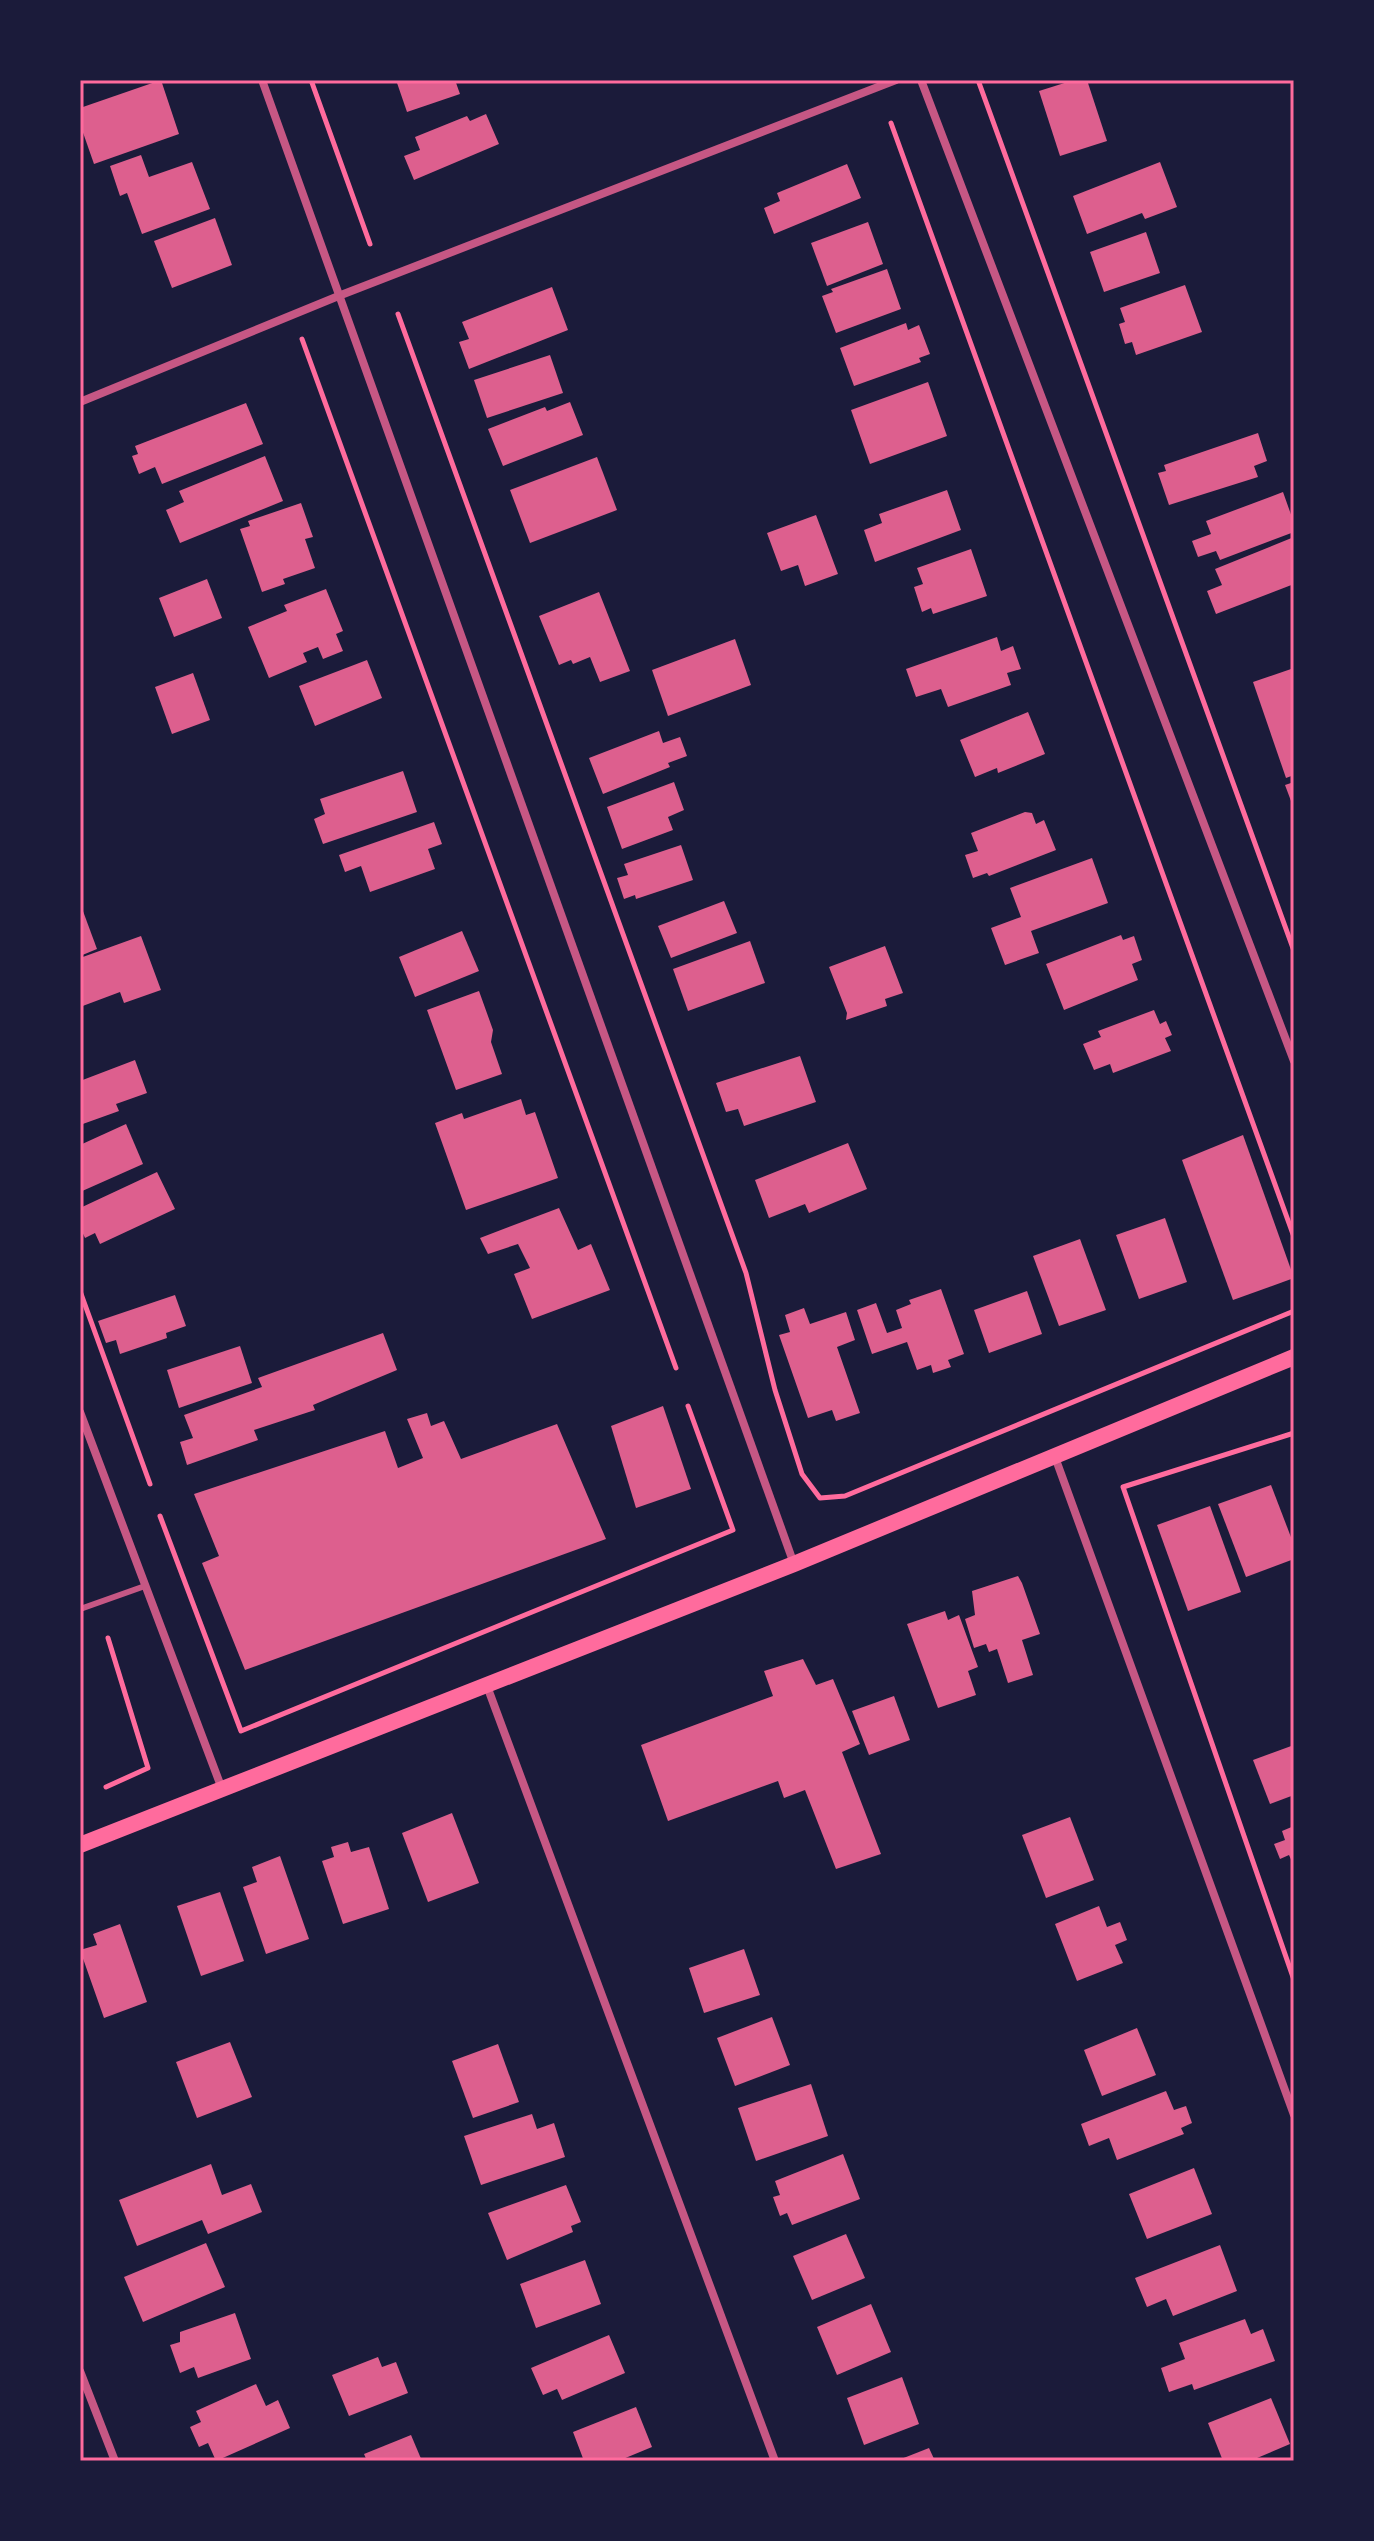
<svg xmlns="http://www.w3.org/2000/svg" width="1374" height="2541" font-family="Overpass,sans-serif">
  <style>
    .building { fill: #dd5f8e }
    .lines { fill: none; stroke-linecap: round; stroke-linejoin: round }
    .path { stroke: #ff6b9d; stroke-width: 5 }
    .service { stroke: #c65784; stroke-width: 6 }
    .minor { stroke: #c65784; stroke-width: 8 }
    .secondary { stroke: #ff6b9d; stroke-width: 16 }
    .neatline { fill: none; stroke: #ff6b9d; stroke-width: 3 }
  </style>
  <rect width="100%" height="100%" fill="#1b1b3a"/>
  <g class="building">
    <polygon points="161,80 179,134 94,164 80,124 80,108"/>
    <polygon points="396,80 455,80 460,94 407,112"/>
    <polygon points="1074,80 1087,80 1107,141 1060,156 1039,91"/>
    <polygon points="486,114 499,144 414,180 404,156 420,150 415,137 467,116 470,121"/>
    <polygon points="141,155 149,177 192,162 210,209 142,234 127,193 120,196 110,166"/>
    <polygon points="1160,162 1177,207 1145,219 1142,213 1087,234 1073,196"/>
    <polygon points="847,164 861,198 774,234 764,208 780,201 777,193"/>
    <polygon points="215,218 232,265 172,288 154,241"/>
    <polygon points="868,222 883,264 827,286 811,243"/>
    <polygon points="1146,232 1160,273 1104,292 1090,252"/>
    <polygon points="887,269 901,309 836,333 822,296 833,292 831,289"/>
    <polygon points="1185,285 1202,332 1136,355 1132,342 1125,344 1119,324 1125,322 1120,308"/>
    <polygon points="552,287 568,330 469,369 459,342 469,339 462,322"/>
    <polygon points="906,323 908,330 919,325 930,354 919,358 921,362 854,386 840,348"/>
    <polygon points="550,355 563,393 487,418 474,380"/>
    <polygon points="928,382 947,436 870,464 851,410"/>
    <polygon points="570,402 583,435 503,466 488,429 545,407 547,411"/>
    <polygon points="246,403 263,444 162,484 155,467 139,474 132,456 138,454 135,446"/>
    <polygon points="1258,433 1267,461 1254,466 1258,477 1169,505 1158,473 1166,471 1164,465"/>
    <polygon points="265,456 283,501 180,543 166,510 184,502 179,491"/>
    <polygon points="597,457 617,510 530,543 510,490"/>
    <polygon points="947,490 961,530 875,562 864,530 882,523 879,514"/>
    <polygon points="1283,492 1294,523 1294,532 1220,560 1216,551 1198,557 1192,541 1211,534 1206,521"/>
    <polygon points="301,503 313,537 305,539 315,568 283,579 285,584 262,592 240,529 250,526 248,521"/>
    <polygon points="816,515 838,574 805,586 798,565 781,571 767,533"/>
    <polygon points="1294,537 1294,584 1216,614 1207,591 1222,585 1215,569"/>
    <polygon points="971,549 987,596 933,614 931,608 922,612 914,587 923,584 917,568"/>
    <polygon points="207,579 222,618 174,637 159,598"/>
    <polygon points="326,589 343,631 336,634 343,651 323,659 318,647 303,653 307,662 269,678 248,627 287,611 284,605"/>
    <polygon points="599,592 630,671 600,682 590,657 573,664 571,660 559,665 539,616"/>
    <polygon points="997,637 1001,651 1013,646 1021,669 1007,673 1011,685 948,707 941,689 916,697 906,669"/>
    <polygon points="735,639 751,685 668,716 652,670"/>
    <polygon points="367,660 382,698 315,726 299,686"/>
    <polygon points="1294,668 1294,775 1286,778 1253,682"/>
    <polygon points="193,673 210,720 172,734 155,687"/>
    <polygon points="1028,712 1045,754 998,773 997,768 975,777 960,740"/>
    <polygon points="659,731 663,743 680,737 687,756 668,763 670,767 603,794 589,758"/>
    <polygon points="403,771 417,812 323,844 314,819 325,814 320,799"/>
    <polygon points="674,782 684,810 668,817 673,830 622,849 607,807"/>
    <polygon points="1294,782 1294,809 1285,785"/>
    <polygon points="1025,812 1032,813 1036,824 1044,820 1056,850 989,876 987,873 973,878 965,855 978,851 971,833"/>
    <polygon points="434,822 442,844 428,849 435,869 370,892 361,866 345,872 339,855"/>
    <polygon points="681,845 693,880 636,899 635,895 624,899 617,878 628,875 624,864"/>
    <polygon points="1092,858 1108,903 1031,931 1039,953 1005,965 991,928 1021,917 1010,888"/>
    <polygon points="724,901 737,933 671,958 658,926"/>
    <polygon points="80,903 97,949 80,956"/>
    <polygon points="462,931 479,971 415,997 399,957"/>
    <polygon points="1121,935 1123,940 1134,936 1142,960 1132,964 1138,980 1064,1010 1046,964"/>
    <polygon points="141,936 161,990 124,1003 120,992 80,1007 80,958"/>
    <polygon points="750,941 765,983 688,1011 673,969"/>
    <polygon points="885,946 903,993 885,999 887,1006 846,1020 847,1013 829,967"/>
    <polygon points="479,991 493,1030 491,1042 502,1074 456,1090 427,1010"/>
    <polygon points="1154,1010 1160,1024 1166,1021 1172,1035 1165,1038 1171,1051 1113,1073 1110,1064 1094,1070 1083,1044 1101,1037 1098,1031"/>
    <polygon points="800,1056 816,1102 744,1126 738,1109 726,1112 716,1083"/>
    <polygon points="135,1060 147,1093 116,1104 119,1111 80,1125 80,1081"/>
    <polygon points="521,1099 526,1115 535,1112 558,1178 466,1210 435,1123 462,1113 464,1119"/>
    <polygon points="126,1124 143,1164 80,1192 80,1145"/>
    <polygon points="1243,1135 1294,1278 1233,1300 1182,1160"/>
    <polygon points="848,1143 867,1189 809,1213 805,1204 769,1218 755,1180"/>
    <polygon points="157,1172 175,1209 100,1244 95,1233 85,1238 80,1227 80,1208"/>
    <polygon points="559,1208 578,1250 591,1244 610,1290 532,1319 514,1274 530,1268 518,1244 488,1254 480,1238"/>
    <polygon points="1165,1218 1187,1282 1139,1299 1116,1235"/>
    <polygon points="1080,1239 1106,1310 1059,1326 1033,1256"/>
    <polygon points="941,1289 964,1354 948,1360 951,1367 933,1373 931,1365 917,1370 907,1342 872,1354 857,1310 876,1303 887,1333 902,1328 896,1310 911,1304 909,1300"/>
    <polygon points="1027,1291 1042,1334 989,1353 974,1310"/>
    <polygon points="175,1295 186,1326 166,1333 167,1338 120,1354 116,1340 106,1343 98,1321"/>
    <polygon points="804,1308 810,1324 846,1312 855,1340 837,1347 860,1413 836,1421 832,1410 808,1418 779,1335 790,1332 785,1315"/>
    <polygon points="383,1333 397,1370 313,1405 315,1410 254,1430 258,1440 187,1465 180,1442 193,1438 184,1415 262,1387 258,1378"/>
    <polygon points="240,1346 252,1383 179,1408 167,1370"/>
    <polygon points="663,1406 691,1489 636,1508 611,1426"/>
    <polygon points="427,1413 431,1426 444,1421 461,1459 557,1424 606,1539 245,1670 202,1563 219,1556 194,1494 385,1431 398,1468 423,1458 407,1419"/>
    <polygon points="1271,1485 1294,1545 1294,1559 1246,1577 1218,1504"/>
    <polygon points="1210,1506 1241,1592 1188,1611 1157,1525"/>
    <polygon points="1018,1576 1022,1583 1040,1634 1022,1640 1033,1675 1008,1683 997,1649 989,1652 986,1644 974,1648 965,1619 975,1615 972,1591"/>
    <polygon points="945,1611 948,1620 959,1615 978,1667 968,1671 976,1695 938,1708 907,1624"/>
    <polygon points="803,1659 816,1685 833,1679 860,1744 842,1752 881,1854 836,1869 805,1790 784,1798 778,1781 668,1821 641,1745 773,1696 764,1671"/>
    <polygon points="894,1696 910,1740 869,1755 852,1711"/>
    <polygon points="1294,1745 1294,1795 1270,1804 1253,1760"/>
    <polygon points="452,1813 479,1883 428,1902 402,1833"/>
    <polygon points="1070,1817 1094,1880 1046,1898 1022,1835"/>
    <polygon points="1294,1826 1294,1866 1289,1855 1280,1859 1274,1844 1285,1840 1282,1831"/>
    <polygon points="348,1842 351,1852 369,1847 389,1909 343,1924 322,1861 334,1857 331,1847"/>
    <polygon points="280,1856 309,1939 266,1954 243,1887 257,1882 252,1867"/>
    <polygon points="220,1892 244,1961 201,1976 177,1906"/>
    <polygon points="1099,1906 1107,1927 1120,1922 1127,1940 1115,1945 1123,1963 1077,1981 1055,1924"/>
    <polygon points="120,1924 147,2002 104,2018 80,1950 97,1945 93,1934"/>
    <polygon points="744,1949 760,1995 704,2013 689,1968"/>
    <polygon points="772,2017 790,2065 735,2086 717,2038"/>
    <polygon points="1137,2028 1156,2075 1102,2096 1084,2050"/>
    <polygon points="230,2042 252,2097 197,2118 176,2062"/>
    <polygon points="498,2044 519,2102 473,2118 452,2061"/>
    <polygon points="811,2084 828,2136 756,2161 738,2108"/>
    <polygon points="1166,2091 1174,2110 1186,2106 1192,2123 1181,2128 1184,2134 1117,2160 1109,2138 1089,2146 1081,2124"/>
    <polygon points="532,2114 537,2129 554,2123 565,2157 481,2185 464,2136"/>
    <polygon points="843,2154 860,2199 792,2225 787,2213 780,2216 773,2197 780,2195 775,2181"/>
    <polygon points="211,2164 222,2195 251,2184 262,2212 208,2234 202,2220 137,2246 119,2200"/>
    <polygon points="1194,2168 1212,2214 1147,2239 1129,2194"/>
    <polygon points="566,2185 581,2222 571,2226 573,2232 507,2260 488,2213"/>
    <polygon points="846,2234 865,2278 812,2300 793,2256"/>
    <polygon points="206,2243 225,2287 143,2322 124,2277"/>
    <polygon points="1220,2245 1237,2291 1173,2316 1166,2299 1147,2307 1135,2278"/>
    <polygon points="585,2260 601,2304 536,2328 520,2284"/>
    <polygon points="871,2304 891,2352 837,2375 817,2327"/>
    <polygon points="235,2313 251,2359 198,2378 194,2367 180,2373 170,2345 180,2342 180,2332"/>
    <polygon points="1245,2319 1251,2334 1263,2329 1275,2361 1194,2390 1192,2384 1169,2392 1161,2368 1185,2359 1179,2343"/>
    <polygon points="609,2335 625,2373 562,2400 557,2389 543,2395 531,2368"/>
    <polygon points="378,2357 382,2367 396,2362 408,2393 349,2416 332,2375"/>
    <polygon points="902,2377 919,2424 864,2445 847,2398"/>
    <polygon points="256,2384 266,2406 278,2400 290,2428 216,2461 208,2443 199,2447 190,2427 201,2422 196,2411"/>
    <polygon points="1271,2398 1290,2444 1250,2461 1223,2461 1208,2423"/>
    <polygon points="636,2407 652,2447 623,2459 624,2461 584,2461 573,2432"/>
    <polygon points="411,2435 422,2461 367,2461 364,2454"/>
    <polygon points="929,2448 935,2461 896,2461"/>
  </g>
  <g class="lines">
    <g class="path">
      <polyline points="311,80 370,244"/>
      <polyline points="978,80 1294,951"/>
      <polyline points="891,123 1294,1237"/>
      <polyline points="398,314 746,1273 775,1390 802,1474 820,1498 845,1496 1294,1311"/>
      <polyline points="302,339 676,1368"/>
      <polyline points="80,1291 150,1484"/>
      <polyline points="1294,1433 1123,1487 1294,1980"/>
      <polyline points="160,1516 241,1731 733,1530 688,1406"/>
      <polyline points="106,1787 148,1768 108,1638"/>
    </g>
    <polyline class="service" points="80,1607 83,1608 145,1586"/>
    <g class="minor">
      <polyline points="262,80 794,1564"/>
      <polyline points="921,80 1294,1061"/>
      <polyline points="80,402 341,295 896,80"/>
      <polyline points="80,1412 222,1789"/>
      <polyline points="1055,1457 1294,2115"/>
      <polyline points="487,1686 775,2461"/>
      <polyline points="80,2371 115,2461"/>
    </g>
    <polyline class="secondary" points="80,1845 794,1564 1294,1357"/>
  </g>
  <rect width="1374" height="2541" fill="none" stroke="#1b1b3a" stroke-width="164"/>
  <rect x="82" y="82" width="1210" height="2377" class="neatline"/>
</svg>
